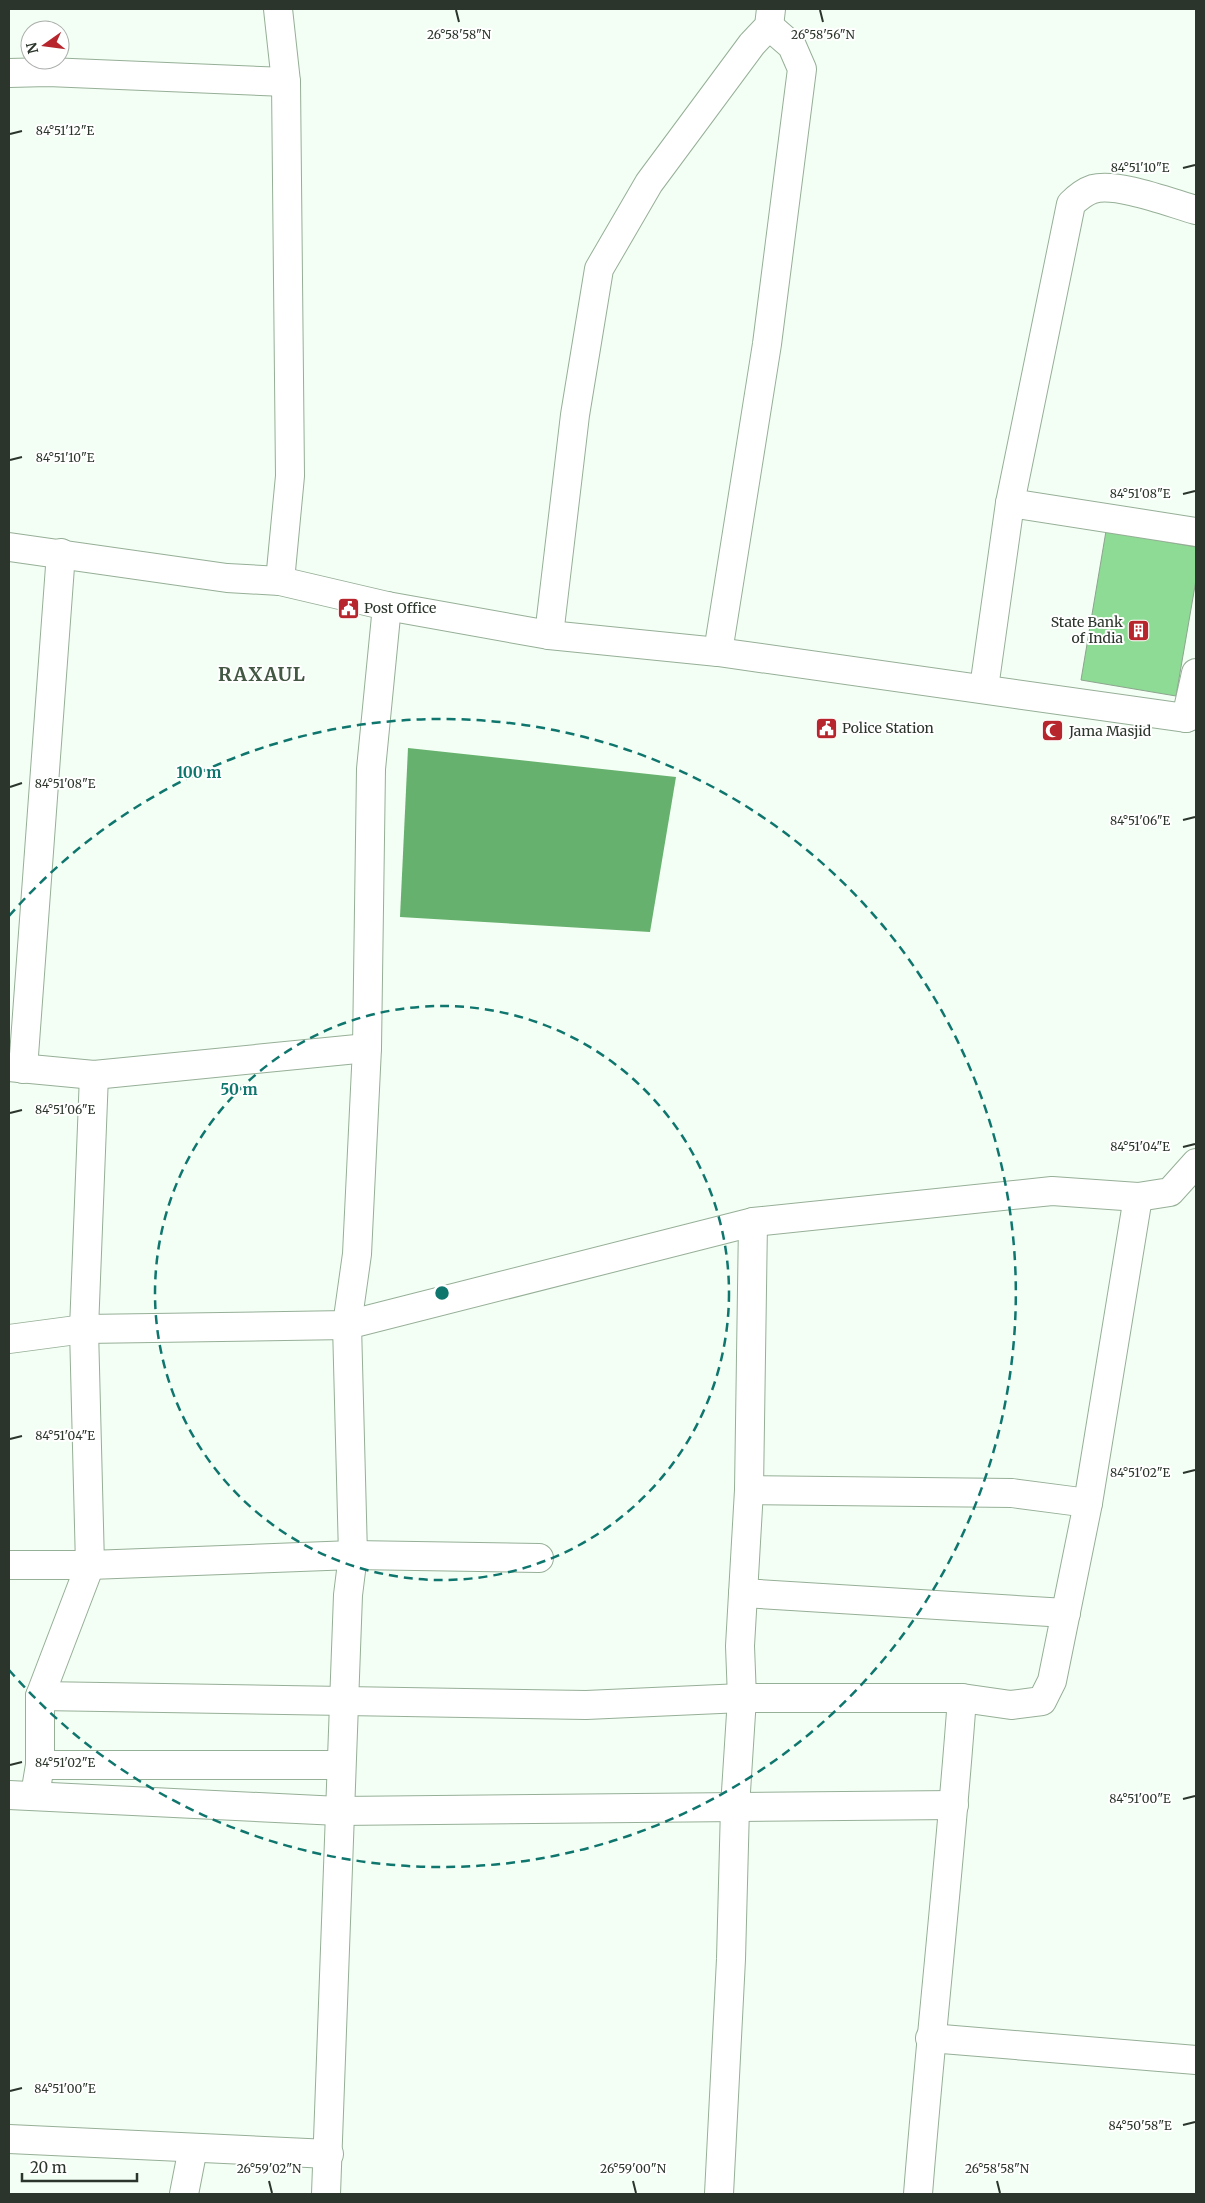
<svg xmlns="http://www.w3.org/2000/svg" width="1205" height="2203" font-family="Merriweather,serif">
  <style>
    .water { fill: #66b16d }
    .building { fill: #8edb95; stroke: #8ca58e }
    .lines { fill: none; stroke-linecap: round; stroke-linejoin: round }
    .minor-casing { stroke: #96af97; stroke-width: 30 }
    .major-casing { stroke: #96af97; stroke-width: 30 }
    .minor { stroke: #fff; stroke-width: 28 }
    .major { stroke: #fff; stroke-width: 28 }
    .ticks { fill: none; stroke: #2b352b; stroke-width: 2 }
    .ring { fill: none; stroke: #0f766e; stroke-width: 2.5; stroke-dasharray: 9 6 }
    .labels { text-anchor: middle; stroke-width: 4; stroke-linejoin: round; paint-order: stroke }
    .poi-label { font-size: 14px; fill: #2b352b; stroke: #fff; text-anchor: start }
    .district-label { font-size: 19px; font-weight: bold; letter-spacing: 1px; fill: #425843; stroke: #fff }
    .ticks-label { font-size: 12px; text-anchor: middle; fill: #2b352b; stroke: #fff; stroke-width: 4; stroke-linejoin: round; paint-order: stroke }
    .centre { fill: #0f766e; stroke: #fff; stroke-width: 2.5 }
    .ring-label { font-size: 15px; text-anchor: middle; font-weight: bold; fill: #0f766e; stroke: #fff; stroke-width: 4; stroke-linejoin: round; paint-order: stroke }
  </style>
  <rect width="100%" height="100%" fill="#f3fef4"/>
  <polygon class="water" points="408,748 676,777 650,932 400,917"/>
  <polygon class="building" points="1106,531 1196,547 1196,580 1176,696 1081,680"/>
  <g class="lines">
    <defs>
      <g id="minor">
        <polyline points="278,9 286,82 290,476 280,581"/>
        <polyline points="9,73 48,72 286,82"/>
        <polyline points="1010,503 1196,532"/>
        <polyline points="549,635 575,415 599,269 649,183 752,44 769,26 771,9"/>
        <polyline points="718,652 767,344 802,69 792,46 769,26"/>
        <path d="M984,688L1010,503L1071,204C1078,197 1084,192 1093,189C1117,182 1171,203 1196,210"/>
        <polyline points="1186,718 1196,673"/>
        <polyline points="9,1067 94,1075 367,1048"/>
        <polyline points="23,1069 61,553"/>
        <polyline points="9,1339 84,1329 347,1325 753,1222 1052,1191 1138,1197 1170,1192 1196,1163"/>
        <polyline points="749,1490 1012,1493 1088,1503"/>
        <polyline points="9,1565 90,1565 353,1555 539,1558"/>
        <polyline points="743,1593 1066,1613"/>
        <polyline points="40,1696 586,1705 742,1698 962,1698 1011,1705 1042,1701 1052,1681 1088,1503 1138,1197"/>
        <polyline points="40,1765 341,1765"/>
        <polyline points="9,1795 339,1811 954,1805"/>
        <polyline points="35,1795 40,1765 40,1696 90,1565 84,1329 94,1075"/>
        <polyline points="930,2038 1196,2060"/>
        <polyline points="9,2139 329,2154"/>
        <polyline points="184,2194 193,2148"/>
        <polyline points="326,2194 348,1595 353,1555 347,1325 357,1254 367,1048 371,769 387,606"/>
        <polyline points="719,2194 731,1959 735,1807 742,1698 740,1646 749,1490 753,1222"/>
        <path d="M918,2194C931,2029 950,1864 962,1698"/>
      </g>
      <polyline id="major" points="9,547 227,578 280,581 387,606 549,635 718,652 1186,718 1196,714"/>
    </defs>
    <use href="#minor" class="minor-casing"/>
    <use href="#major" class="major-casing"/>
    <use href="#minor" class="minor"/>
    <use href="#major" class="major"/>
  </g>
  <path class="ticks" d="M456,10L459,22M820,10L823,22M10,134L22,131M1183,168L1195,165M10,460L22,457M1183,494L1195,491M10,787L22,783M1183,820L1195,817M10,1113L22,1110M1183,1147L1195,1144M10,1439L22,1436M1183,1473L1195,1470M10,1765L22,1762M1183,1799L1195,1796M10,2091L22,2088M1183,2125L1195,2122M269,2181L272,2193M633,2181L636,2193M997,2181L1000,2193"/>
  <g class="ring">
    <circle cx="442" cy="1293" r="287"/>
    <path d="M9 916A574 574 0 1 1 9 1670"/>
  </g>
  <defs>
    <symbol id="civic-square" viewBox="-11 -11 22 22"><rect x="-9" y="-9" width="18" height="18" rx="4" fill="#b7262d" stroke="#fff"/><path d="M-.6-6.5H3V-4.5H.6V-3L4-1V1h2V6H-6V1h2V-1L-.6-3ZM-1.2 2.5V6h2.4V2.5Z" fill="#fff"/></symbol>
    <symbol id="building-square" viewBox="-11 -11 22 22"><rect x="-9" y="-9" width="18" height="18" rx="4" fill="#b7262d" stroke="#fff"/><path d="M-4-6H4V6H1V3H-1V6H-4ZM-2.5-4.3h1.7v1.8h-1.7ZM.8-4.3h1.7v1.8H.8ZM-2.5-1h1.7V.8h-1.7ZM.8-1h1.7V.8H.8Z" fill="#fff"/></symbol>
    <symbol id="mosque-square" viewBox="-11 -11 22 22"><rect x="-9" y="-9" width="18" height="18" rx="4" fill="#b7262d" stroke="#fff"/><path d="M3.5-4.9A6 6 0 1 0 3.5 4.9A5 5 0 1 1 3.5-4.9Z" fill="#fff"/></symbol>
  </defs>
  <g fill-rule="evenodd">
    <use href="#civic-square" x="336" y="596" width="25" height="25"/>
    <use href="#building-square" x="1126" y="618" width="25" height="25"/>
    <use href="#civic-square" x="814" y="716" width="25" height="25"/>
    <use href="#mosque-square" x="1040" y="718" width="25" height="25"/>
  </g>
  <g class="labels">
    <g class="poi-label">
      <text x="364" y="613">Post Office</text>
      <text x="1123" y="627" text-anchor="end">State Bank<tspan x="1123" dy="16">of India</tspan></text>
      <text x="842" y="733">Police Station</text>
      <text x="1069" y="736">Jama Masjid</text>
    </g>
    <g class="district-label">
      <text x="262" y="681">RAXAUL</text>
    </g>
  </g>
  <g class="ticks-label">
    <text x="459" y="39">26°58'58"N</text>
    <text x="823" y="39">26°58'56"N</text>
    <text x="65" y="135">84°51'12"E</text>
    <text x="1140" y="172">84°51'10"E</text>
    <text x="65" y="462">84°51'10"E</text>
    <text x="1140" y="498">84°51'08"E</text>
    <text x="65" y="788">84°51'08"E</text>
    <text x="1140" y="825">84°51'06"E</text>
    <text x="65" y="1114">84°51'06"E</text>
    <text x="1140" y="1151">84°51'04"E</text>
    <text x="65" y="1440">84°51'04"E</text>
    <text x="1140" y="1477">84°51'02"E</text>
    <text x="65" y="1767">84°51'02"E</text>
    <text x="1140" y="1803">84°51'00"E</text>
    <text x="65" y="2093">84°51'00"E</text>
    <text x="1140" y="2130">84°50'58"E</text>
    <text x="269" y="2173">26°59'02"N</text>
    <text x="633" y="2173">26°59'00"N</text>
    <text x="997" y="2173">26°58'58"N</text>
  </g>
  <circle cx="442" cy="1293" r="8" class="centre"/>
  <g class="ring-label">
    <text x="199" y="778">100 m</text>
    <text x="239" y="1095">50 m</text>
  </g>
  <rect width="1205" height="2203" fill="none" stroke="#2b352b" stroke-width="20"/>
  <g transform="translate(45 45) rotate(256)"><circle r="24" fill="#ffffff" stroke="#aaaeaa"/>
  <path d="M0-4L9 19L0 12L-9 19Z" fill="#b7262d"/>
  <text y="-8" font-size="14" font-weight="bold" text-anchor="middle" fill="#2b352b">N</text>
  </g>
  <path d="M22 2173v8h115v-8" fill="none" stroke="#2b352b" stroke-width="2.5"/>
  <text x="30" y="2173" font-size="15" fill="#2b352b" stroke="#ffffff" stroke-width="4" paint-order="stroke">20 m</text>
</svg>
